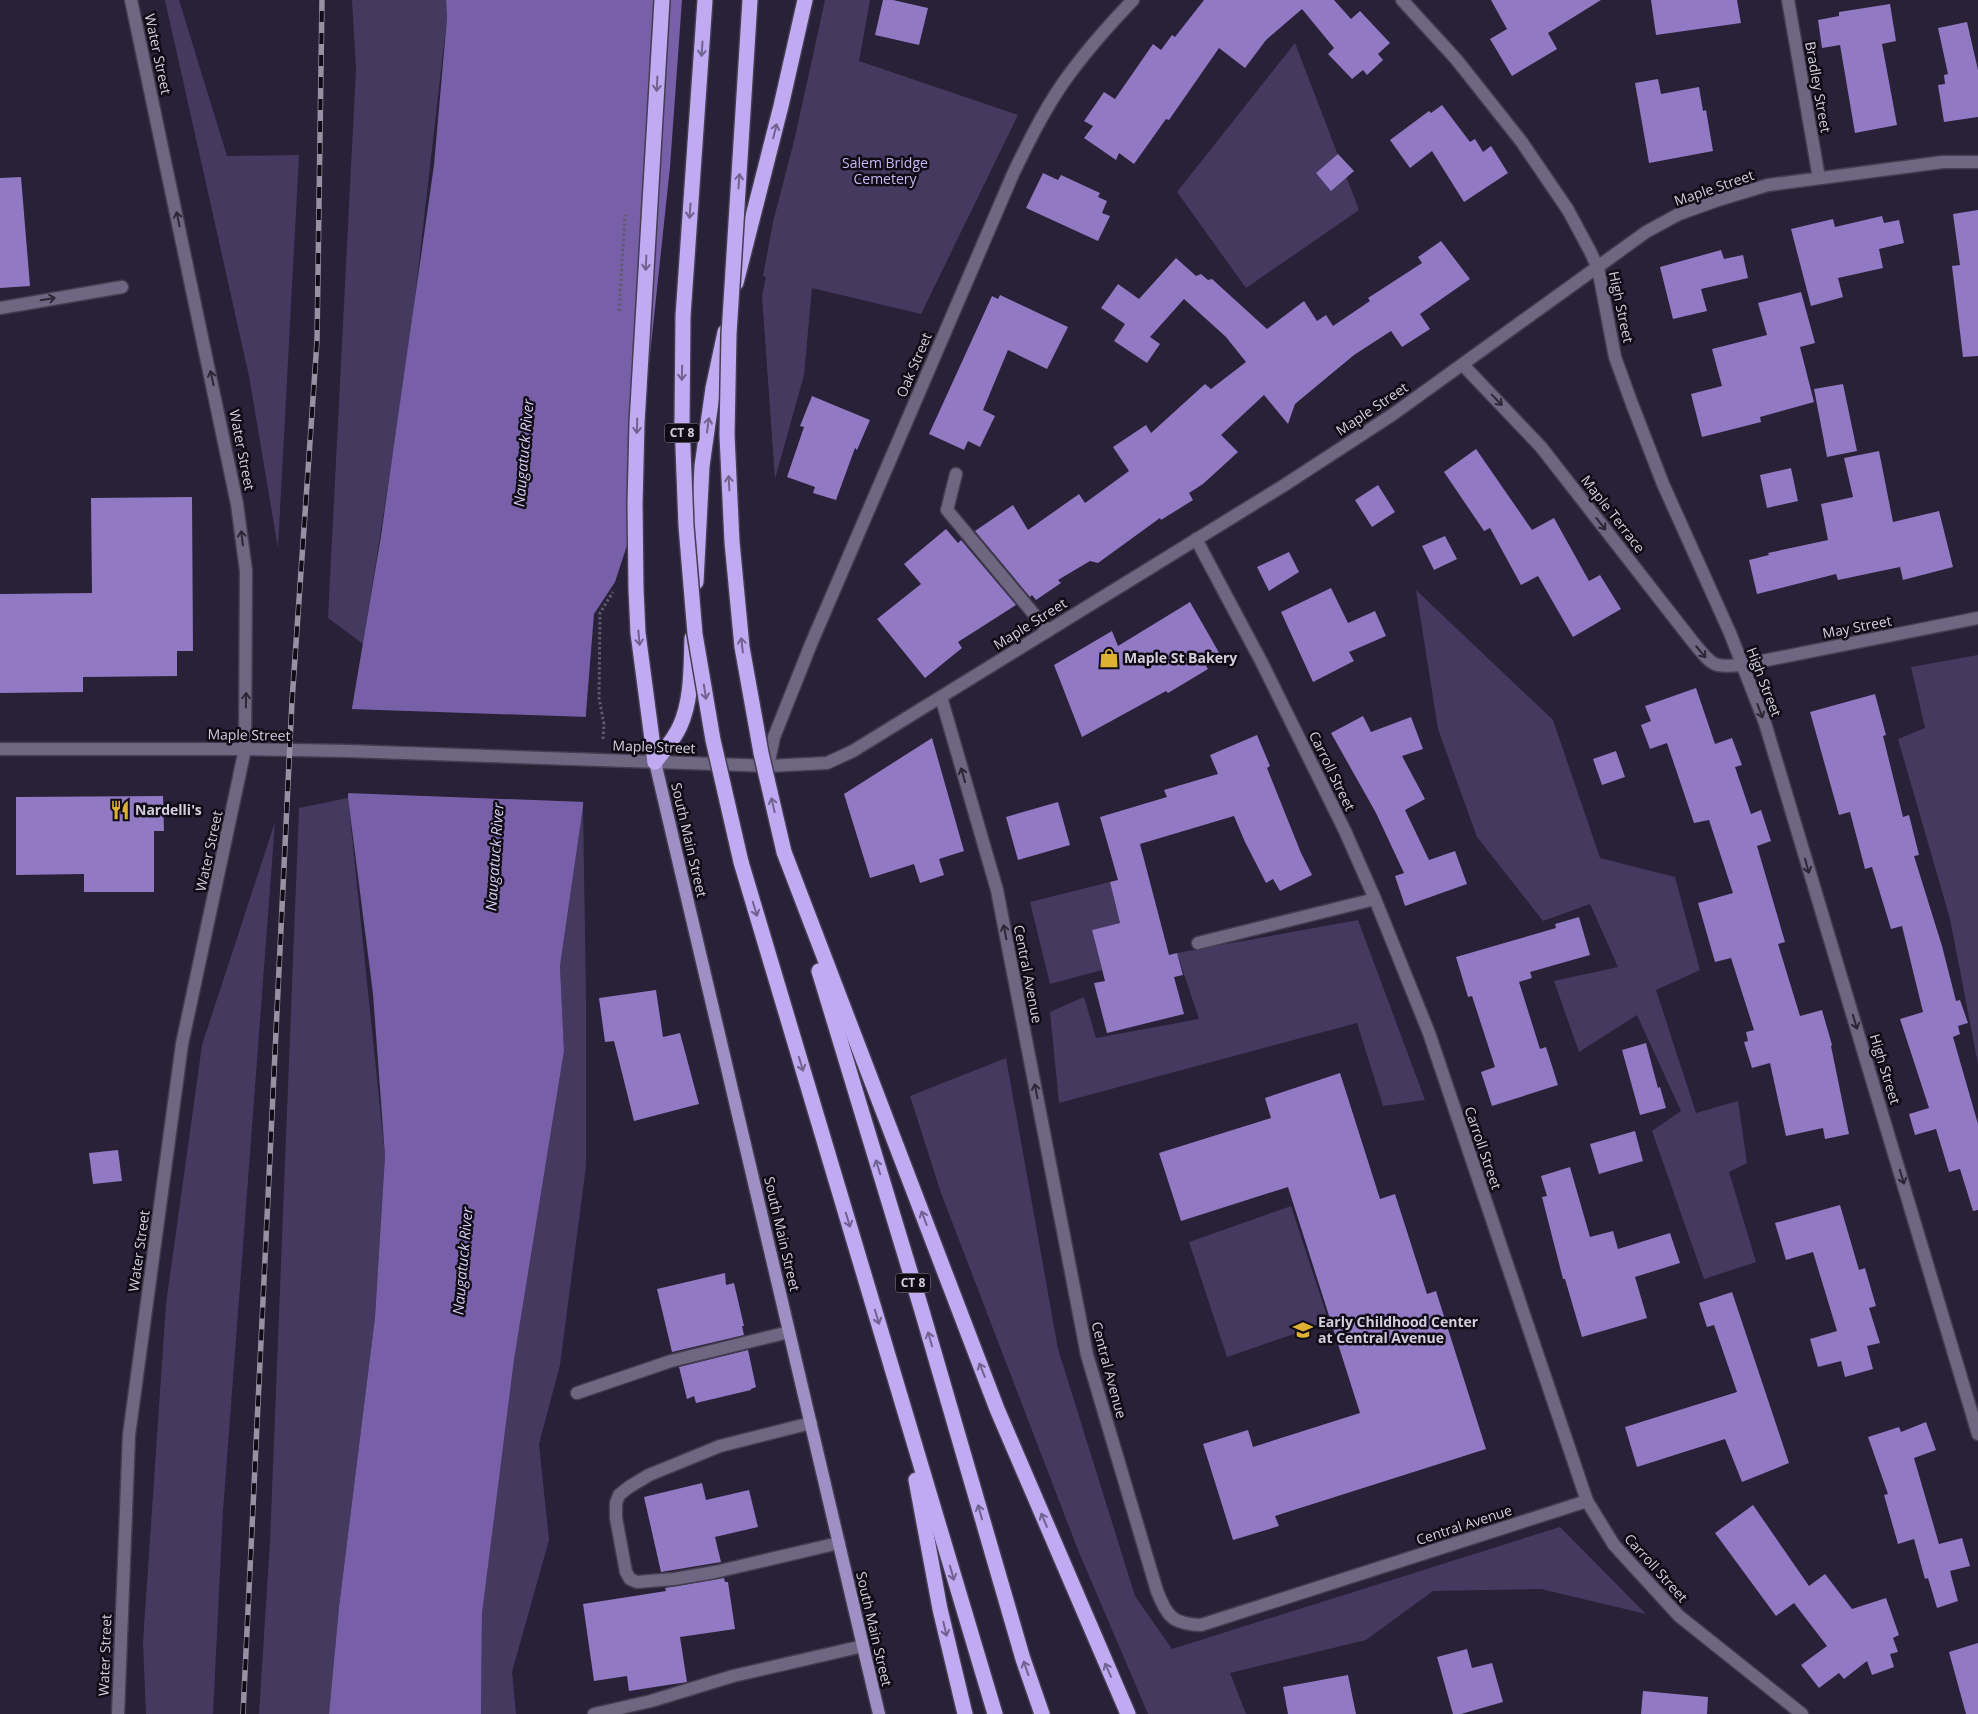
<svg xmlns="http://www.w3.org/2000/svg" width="1978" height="1714" font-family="'Open Sans',sans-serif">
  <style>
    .green { fill: #453960 }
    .water { fill: #7760a7 }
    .pier { fill: #282137 }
    .building { fill: #9179c3 }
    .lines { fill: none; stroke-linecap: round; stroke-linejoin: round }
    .minor-casing { stroke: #433d50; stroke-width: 15 }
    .major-casing { stroke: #433d50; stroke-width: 15 }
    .highway-casing { stroke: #433d50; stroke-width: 18 }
    .path { stroke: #615b6f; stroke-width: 3; stroke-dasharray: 2.5 2.5; stroke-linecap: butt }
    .minor { stroke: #6f6782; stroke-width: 12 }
    .major { stroke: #a08fc5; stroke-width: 12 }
    .highway { stroke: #c0aaf2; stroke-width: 15 }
    .rail-casing { stroke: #9691a3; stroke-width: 5.5 }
    .rail { stroke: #0f0c16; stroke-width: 4; stroke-dasharray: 11; stroke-linecap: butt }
    .highway-bridge-casing { stroke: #433d50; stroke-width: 18; stroke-linecap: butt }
    .highway-bridge { stroke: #c0aaf2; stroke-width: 15 }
    .oneway { stroke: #70638f }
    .oneway2 { stroke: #2c2736 }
    .labels { text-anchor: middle; stroke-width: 5; stroke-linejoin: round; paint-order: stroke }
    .shield { fill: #0f0c16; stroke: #9894a2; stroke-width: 1 }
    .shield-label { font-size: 12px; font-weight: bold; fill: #d2cede }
    .street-label { font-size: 14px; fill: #d2cede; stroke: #0f0c16 }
    .park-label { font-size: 14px; fill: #c8b7f2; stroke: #0f0c16 }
    .poi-label { font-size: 14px; font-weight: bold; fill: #d2cede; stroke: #0f0c16; text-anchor: start }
    .water-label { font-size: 15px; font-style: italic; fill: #d8cdf5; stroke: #0f0c16 }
  </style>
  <rect width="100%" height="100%" fill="#282137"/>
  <g class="green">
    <polygon points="165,0 179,0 227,156 299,155 278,548 249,376"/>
    <polygon points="352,0 446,0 447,18 408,359 363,644 328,618 356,69"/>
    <polygon points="825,0 870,0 859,61 1018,115 921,314 812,288 804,375 775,479 762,296 766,277 763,276 773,222 795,137"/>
    <polygon points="1295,43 1359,210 1246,288 1177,192"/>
    <polygon points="1416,590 1553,720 1600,858 1675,877 1700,970 1656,990 1696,1113 1738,1101 1747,1163 1729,1172 1756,1262 1704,1279 1652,1131 1681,1111 1637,1015 1579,1052 1554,981 1618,967 1590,904 1543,921 1477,837 1438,729"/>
    <polygon points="1978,655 1978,1064 1950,919 1898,739 1925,728 1911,667"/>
    <polygon points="348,798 385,1156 375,1317 339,1607 329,1714 259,1714 270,1542 299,808"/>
    <polygon points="583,807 586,997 586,1166 560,1365 539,1444 549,1540 512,1672 516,1714 481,1714 482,1614 514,1360 564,1051 560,966"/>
    <polygon points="275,822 223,1511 213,1714 146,1714 143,1642 166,1304 202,1045"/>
    <polygon points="1110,882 1120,923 1092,930 1102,970 1050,984 1030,902"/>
    <polygon points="1358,920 1425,1100 1383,1106 1357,1023 1059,1103 1050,1012 1084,997 1096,1038 1199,1019 1177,953"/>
    <polygon points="1006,1058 1058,1349 1135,1596 1172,1649 1560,1527 1646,1614 1541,1589 1433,1591 1366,1640 1230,1673 1246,1714 1148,1714 1078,1550 941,1193 910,1096"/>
    <polygon points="1291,1206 1329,1322 1227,1357 1189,1242"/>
  </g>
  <polygon class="water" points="446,0 682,0 670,167 631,533 615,582 594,614 586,713 583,807 560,966 564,1051 514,1360 482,1614 481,1714 329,1714 339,1607 375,1317 385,1156 373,994 348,798 352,708 381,536 434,165 447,18"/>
  <polygon class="pier" points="350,709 588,717 585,802 346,793"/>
  <g class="building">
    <polygon points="883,0 893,0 928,8 919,45 875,35"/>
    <polygon points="1204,0 1334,0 1351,19 1360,11 1390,43 1378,54 1383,60 1367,75 1363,70 1352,79 1328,54 1334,48 1302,9 1266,40 1245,68 1219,48 1169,120 1166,119 1134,164 1119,153 1116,160 1084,138 1093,126 1084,121 1104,92 1115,99 1153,44 1161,50 1172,35 1175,37"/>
    <polygon points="1491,0 1601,0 1548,33 1557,49 1512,76 1490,39 1507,29"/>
    <polygon points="1651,0 1737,0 1741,23 1656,35"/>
    <polygon points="1890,4 1896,41 1882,44 1897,125 1855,133 1840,45 1822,48 1818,20 1839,16 1839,12"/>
    <polygon points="1967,22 1978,70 1978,117 1944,122 1938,85 1945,84 1944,75 1948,74 1938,28"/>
    <polygon points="1658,79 1661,94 1699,87 1703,111 1706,110 1713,151 1649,163 1635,83"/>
    <polygon points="1442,105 1470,142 1475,139 1483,152 1491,146 1508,173 1464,202 1432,151 1410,168 1390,140 1429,111 1431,113"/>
    <polygon points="1338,154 1354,171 1331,191 1316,173"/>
    <polygon points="1043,173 1058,180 1061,175 1100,193 1098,197 1107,201 1102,213 1110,216 1098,241 1026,208"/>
    <polygon points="21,177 30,286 0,288 0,178"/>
    <polygon points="1978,210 1978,356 1963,357 1952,266 1960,265 1953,214"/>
    <polygon points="1882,216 1884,223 1899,220 1904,243 1879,249 1883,268 1838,278 1843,297 1811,306 1791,229 1833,219 1835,227"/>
    <polygon points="1441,241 1470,279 1420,314 1430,329 1402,347 1391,331 1354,355 1295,404 1288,424 1264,395 1221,435 1238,452 1203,484 1189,493 1193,500 1161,520 1160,518 1098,563 1090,561 1058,580 1061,583 1036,600 1032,595 1030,597 975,531 1013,505 1028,530 1079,494 1085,503 1129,471 1113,447 1146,425 1151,433 1205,384 1211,389 1246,362 1226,337 1184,299 1150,337 1160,344 1147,363 1114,341 1125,324 1101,308 1118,284 1139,299 1176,258 1196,276 1201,274 1208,280 1212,279 1267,329 1304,301 1317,321 1326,315 1333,326 1370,301 1368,298 1422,263 1418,257"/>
    <polygon points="1721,250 1724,259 1743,255 1748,278 1701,289 1707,311 1673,319 1660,267"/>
    <polygon points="1801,292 1815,343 1800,347 1814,402 1760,417 1761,422 1702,437 1691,394 1722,386 1712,349 1767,335 1758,303"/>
    <polygon points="1000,295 1068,327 1047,369 1008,350 983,410 995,416 980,447 968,441 964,450 929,434 992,296 998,299"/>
    <polygon points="1843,384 1857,451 1827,457 1814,389"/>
    <polygon points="812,396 870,420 857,450 855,448 836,500 813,493 815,487 787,477 804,427 800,426"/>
    <polygon points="1476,449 1532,530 1554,518 1589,581 1600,575 1621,609 1573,637 1538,576 1521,585 1490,528 1484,531 1444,472"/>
    <polygon points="1879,451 1893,522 1939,511 1953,567 1903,580 1900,567 1838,580 1836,574 1757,594 1749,560 1769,555 1768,553 1828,540 1821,504 1853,497 1844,458"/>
    <polygon points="1791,468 1798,501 1767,508 1760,475"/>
    <polygon points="1378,485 1395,512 1372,527 1355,500"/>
    <polygon points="192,497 193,651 177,651 177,676 83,677 83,692 0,693 0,594 92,593 91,498"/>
    <polygon points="946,529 958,543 961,540 1016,605 958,642 962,648 925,678 877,619 921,584 904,564"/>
    <polygon points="1445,536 1457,559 1434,570 1422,546"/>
    <polygon points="1289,552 1299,572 1269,591 1257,567"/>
    <polygon points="1331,588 1348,623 1375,611 1386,636 1349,652 1354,661 1313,682 1281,612"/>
    <polygon points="1190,602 1221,656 1206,666 1208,669 1168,693 1166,691 1082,737 1054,665 1112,631 1118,646"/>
    <polygon points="1696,688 1715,744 1732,738 1742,765 1735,767 1751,814 1761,810 1771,841 1757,846 1785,942 1778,944 1800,1016 1822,1010 1832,1045 1831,1046 1849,1134 1825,1139 1823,1128 1786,1136 1770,1063 1752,1068 1744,1042 1748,1041 1746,1032 1754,1030 1731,958 1715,962 1698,903 1733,893 1709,820 1694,823 1667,743 1650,749 1641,725 1651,721 1645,706"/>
    <polygon points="1875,694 1886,735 1883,736 1903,817 1909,815 1919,855 1914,856 1942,946 1956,1001 1960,1000 1968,1023 1958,1026 1960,1034 1953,1037 1978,1124 1978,1210 1973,1211 1960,1169 1949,1172 1936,1129 1915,1135 1909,1114 1929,1108 1900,1019 1923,1012 1902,926 1891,929 1872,867 1865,869 1850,812 1839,815 1810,712"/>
    <polygon points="1363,716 1371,732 1411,717 1423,749 1402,756 1425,799 1405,810 1429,860 1455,851 1467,884 1405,906 1395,876 1404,873 1376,813 1331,733"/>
    <polygon points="1257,735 1270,766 1267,768 1301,853 1312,875 1280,891 1273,879 1266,883 1245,842 1234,816 1140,844 1169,955 1177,953 1183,975 1174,977 1184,1014 1107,1033 1094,983 1105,981 1092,930 1120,923 1110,882 1118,880 1100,817 1167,797 1164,790 1218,774 1210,755"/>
    <polygon points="932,738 964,851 939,859 944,875 920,883 914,864 870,878 844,794"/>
    <polygon points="1616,751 1625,777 1602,785 1593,759"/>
    <polygon points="163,796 164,831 154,831 154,892 84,892 84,874 16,875 16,797"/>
    <polygon points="1058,802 1070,845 1018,860 1006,817"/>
    <polygon points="1579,917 1590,955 1530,972 1532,978 1519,982 1540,1049 1546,1047 1558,1085 1492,1106 1481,1072 1495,1067 1472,996 1468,997 1456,957 1556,928 1555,924"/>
    <polygon points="656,990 663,1037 680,1033 699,1104 634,1121 614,1041 605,1042 599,998"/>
    <polygon points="1646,1043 1658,1088 1660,1087 1666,1108 1640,1115 1622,1050"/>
    <polygon points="1340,1073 1380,1199 1395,1194 1427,1294 1436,1291 1486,1449 1275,1516 1279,1526 1233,1540 1203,1444 1248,1430 1253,1447 1360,1413 1288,1187 1181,1221 1159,1153 1271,1118 1265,1098"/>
    <polygon points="1635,1131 1643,1161 1599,1174 1590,1144"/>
    <polygon points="118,1150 122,1181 93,1184 89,1153"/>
    <polygon points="1570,1167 1590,1237 1613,1231 1618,1249 1670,1233 1680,1263 1635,1277 1647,1318 1582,1337 1565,1279 1563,1279 1542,1197 1547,1196 1541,1176"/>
    <polygon points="1840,1205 1859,1270 1865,1268 1876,1306 1869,1308 1880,1343 1867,1346 1873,1369 1845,1377 1841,1361 1818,1367 1810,1339 1837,1331 1813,1252 1786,1260 1775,1223"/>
    <polygon points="725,1273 726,1285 734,1283 744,1326 742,1326 744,1335 672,1352 657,1289"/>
    <polygon points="1732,1292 1789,1463 1742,1482 1725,1439 1637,1467 1625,1427 1737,1392 1714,1325 1707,1327 1699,1303"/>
    <polygon points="748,1350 756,1387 751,1389 751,1390 696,1403 694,1396 687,1399 679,1367"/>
    <polygon points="1926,1422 1936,1450 1914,1458 1939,1544 1962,1538 1970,1566 1950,1571 1958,1601 1937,1608 1928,1578 1925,1579 1914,1539 1898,1544 1884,1495 1888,1494 1868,1437 1899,1427 1901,1432"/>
    <polygon points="702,1483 706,1500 749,1490 758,1527 715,1537 721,1562 661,1572 644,1497"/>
    <polygon points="1753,1505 1809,1586 1825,1574 1852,1609 1886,1598 1899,1635 1893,1638 1898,1652 1890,1654 1894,1667 1872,1675 1867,1661 1844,1679 1839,1673 1819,1688 1801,1665 1827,1646 1794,1603 1776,1616 1715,1533"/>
    <polygon points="724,1578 725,1582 728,1582 735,1629 680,1637 687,1682 629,1691 627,1676 594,1681 583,1604 666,1591 665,1588"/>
    <polygon points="1978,1643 1978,1714 1966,1714 1949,1652"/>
    <polygon points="1467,1649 1472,1668 1492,1663 1503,1702 1461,1714 1453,1714 1437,1657"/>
    <polygon points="1348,1675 1356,1714 1288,1714 1283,1687"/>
    <polygon points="1643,1691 1708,1697 1707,1714 1641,1714"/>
  </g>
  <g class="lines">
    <defs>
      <g id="minor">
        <polyline points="1402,0 1456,59 1521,141 1568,210 1590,251 1598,268 1615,357 1632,404 1663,484 1730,633 1765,723 1978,1434"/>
        <polyline points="1788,0 1819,178"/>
        <polyline points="0,308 122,287"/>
        <path d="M1463,365L1541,447L1693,642C1712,665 1712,668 1742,665L1978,618"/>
        <polyline points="956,474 947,510 1048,631"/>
        <polyline points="1196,539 1262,663 1345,831 1375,899 1429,1033 1587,1501 1614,1545 1679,1616 1802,1714"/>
        <path d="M941,697L997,890L1087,1355L1157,1591C1167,1617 1173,1624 1201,1625L1587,1501"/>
        <polyline points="0,749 245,749 348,751 768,766 827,763 853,751 1283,486 1392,415 1646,232 1679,214 1718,200 1768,185 1943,162 1978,162"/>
        <path d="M768,766L774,737L811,644L1013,174C1028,143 1043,112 1063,83C1084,53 1108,26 1133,0"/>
        <polyline points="1198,943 1375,899"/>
        <polyline points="577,1393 671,1361 789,1332"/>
        <polyline points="811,1423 720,1446 649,1475 629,1487 619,1495 616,1503 616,1518 626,1572 630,1579 637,1582 674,1579 715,1572 839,1543"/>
        <polyline points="118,1714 129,1435 182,1044 245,749 246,571 237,504 131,0"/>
        <polyline points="594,1714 651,1701 733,1676 863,1646"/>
      </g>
      <polyline id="major" points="655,762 879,1714"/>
      <g id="highway">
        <polyline points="736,283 781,106 805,0"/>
        <polyline points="696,582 702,466 713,388 725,332"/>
        <path d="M655,762C664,750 674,740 680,726C692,700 691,666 692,638"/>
        <polyline points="655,762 638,633 636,589 635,504 637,423 662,0"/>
        <polyline points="784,852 997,1409 1128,1714"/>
        <polyline points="741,862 995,1714"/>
        <polyline points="819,971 922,1311 1023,1659 1042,1714"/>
        <polyline points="916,1480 940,1609 965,1714"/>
      </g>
    </defs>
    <use href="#minor" class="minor-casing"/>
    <use href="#major" class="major-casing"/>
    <use href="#highway" class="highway-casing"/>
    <g class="path">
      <polyline points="619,311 625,215"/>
      <polyline points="603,739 604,724 599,698 600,613 613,592"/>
    </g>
    <use href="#minor" class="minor"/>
    <use href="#major" class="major"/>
    <use href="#highway" class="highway"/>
    <defs>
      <polyline id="rail" points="243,1714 292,701 317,341 322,0"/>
    </defs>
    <use href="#rail" class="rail-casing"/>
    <use href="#rail" class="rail"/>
    <defs>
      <g id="highway-bridge">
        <polyline points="705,0 683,316 682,422 686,526 695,634 713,740 741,862"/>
        <polyline points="750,0 729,334 727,435 732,542 742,647 761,753 784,852"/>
      </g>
    </defs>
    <use href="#highway-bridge" class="highway-bridge-casing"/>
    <use href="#highway-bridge" class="highway-bridge"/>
  </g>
  <defs><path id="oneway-shaft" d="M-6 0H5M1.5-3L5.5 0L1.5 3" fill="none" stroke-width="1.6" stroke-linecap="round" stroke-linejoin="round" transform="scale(1.25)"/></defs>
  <g class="oneway">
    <use href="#oneway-shaft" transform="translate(702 49) rotate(94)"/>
    <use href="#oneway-shaft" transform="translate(657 84) rotate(93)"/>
    <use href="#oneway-shaft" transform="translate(775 131) rotate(-76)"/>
    <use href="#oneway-shaft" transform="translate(739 181) rotate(-86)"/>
    <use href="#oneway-shaft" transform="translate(690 211) rotate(94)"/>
    <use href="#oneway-shaft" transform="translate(646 263) rotate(93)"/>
    <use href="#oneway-shaft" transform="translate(682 373) rotate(91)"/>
    <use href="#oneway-shaft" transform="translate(708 425) rotate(-82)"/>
    <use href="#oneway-shaft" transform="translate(637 426) rotate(92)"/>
    <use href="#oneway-shaft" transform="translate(729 483) rotate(-93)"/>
    <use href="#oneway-shaft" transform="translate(639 638) rotate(85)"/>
    <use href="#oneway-shaft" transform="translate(742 645) rotate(-97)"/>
    <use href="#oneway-shaft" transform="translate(705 692) rotate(81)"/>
    <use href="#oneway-shaft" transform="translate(773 805) rotate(-103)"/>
    <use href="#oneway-shaft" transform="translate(755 909) rotate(73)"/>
    <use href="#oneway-shaft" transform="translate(801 1064) rotate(73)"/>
    <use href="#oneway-shaft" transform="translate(878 1167) rotate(-107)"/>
    <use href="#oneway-shaft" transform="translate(924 1218) rotate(-111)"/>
    <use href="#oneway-shaft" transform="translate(848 1220) rotate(73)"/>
    <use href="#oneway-shaft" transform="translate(877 1317) rotate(73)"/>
    <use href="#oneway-shaft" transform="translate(930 1339) rotate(-106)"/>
    <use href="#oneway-shaft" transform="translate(982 1370) rotate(-112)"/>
    <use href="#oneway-shaft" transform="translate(980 1512) rotate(-106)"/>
    <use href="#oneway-shaft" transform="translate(1044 1520) rotate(-113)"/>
    <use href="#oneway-shaft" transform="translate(952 1573) rotate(74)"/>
    <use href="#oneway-shaft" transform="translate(945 1629) rotate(77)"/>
    <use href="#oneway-shaft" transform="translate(1026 1668) rotate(-109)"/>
    <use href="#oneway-shaft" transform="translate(1108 1670) rotate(-114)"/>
  </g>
  <g class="oneway2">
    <use href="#oneway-shaft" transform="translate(178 219) rotate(-102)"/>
    <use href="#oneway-shaft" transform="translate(48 299) rotate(-10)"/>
    <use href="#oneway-shaft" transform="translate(212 378) rotate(-102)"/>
    <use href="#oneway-shaft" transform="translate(1497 400) rotate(46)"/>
    <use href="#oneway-shaft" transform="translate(1601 524) rotate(52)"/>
    <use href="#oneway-shaft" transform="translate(242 538) rotate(-97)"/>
    <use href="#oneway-shaft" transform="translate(1701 652) rotate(50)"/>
    <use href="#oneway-shaft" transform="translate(246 700) rotate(-89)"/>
    <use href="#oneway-shaft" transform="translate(1760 711) rotate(69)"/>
    <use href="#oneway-shaft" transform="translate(963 775) rotate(-106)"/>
    <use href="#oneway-shaft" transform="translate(1807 866) rotate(74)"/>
    <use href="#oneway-shaft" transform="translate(1005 932) rotate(-101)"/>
    <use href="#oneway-shaft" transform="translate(1855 1022) rotate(73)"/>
    <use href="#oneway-shaft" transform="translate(1036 1091) rotate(-101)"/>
    <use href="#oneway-shaft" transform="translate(1902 1177) rotate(73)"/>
  </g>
  <defs>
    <symbol id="shop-bare" viewBox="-9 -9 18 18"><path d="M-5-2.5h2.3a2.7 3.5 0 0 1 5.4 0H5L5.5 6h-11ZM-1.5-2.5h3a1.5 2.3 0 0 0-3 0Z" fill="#deb133" stroke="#0f0c16" stroke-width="2.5" paint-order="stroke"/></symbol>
    <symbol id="restaurant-bare" viewBox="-9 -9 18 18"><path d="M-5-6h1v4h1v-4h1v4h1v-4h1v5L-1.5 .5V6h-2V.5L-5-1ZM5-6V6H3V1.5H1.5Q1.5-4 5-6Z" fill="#deb133" stroke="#0f0c16" stroke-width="2.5" paint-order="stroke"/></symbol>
    <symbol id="school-bare" viewBox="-9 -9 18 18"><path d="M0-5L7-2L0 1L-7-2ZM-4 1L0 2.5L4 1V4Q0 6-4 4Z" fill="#deb133" stroke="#0f0c16" stroke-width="2.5" paint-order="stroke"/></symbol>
  </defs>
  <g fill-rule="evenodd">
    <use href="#shop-bare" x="1095" y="644" width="28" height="28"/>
    <use href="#restaurant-bare" x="106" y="796" width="28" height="28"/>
    <use href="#school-bare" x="1289" y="1316" width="28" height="28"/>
  </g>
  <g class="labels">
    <g class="shield">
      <rect x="664.5" y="423.5" width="35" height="19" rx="4"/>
      <rect x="895.5" y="1273.5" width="35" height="19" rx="4"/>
    </g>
    <g class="shield-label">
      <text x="682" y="437">CT 8</text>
      <text x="913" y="1287">CT 8</text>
    </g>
    <g class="street-label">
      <text transform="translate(158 54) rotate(78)" y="5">Water Street</text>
      <text transform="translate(1818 87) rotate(80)" y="5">Bradley Street</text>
      <text transform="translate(1714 188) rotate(-19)" y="5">Maple Street</text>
      <text transform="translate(1621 307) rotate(78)" y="5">High Street</text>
      <text transform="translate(914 365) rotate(-67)" y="5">Oak Street</text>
      <text transform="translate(1372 409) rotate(-34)" y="5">Maple Street</text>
      <text transform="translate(242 450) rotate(79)" y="5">Water Street</text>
      <text transform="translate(1613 514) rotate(52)" y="5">Maple Terrace</text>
      <text transform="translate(1030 624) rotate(-32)" y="5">Maple Street</text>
      <text transform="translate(1857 627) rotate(-11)" y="5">May Street</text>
      <text transform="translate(1764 682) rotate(69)" y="5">High Street</text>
      <text transform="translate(249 735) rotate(1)" y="5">Maple Street</text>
      <text transform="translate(654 747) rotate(2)" y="5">Maple Street</text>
      <text transform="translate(1332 771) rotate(64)" y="5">Carroll Street</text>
      <text transform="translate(689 840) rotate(77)" y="5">South Main Street</text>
      <text transform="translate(209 851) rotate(-78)" y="5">Water Street</text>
      <text transform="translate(1028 974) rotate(79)" y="5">Central Avenue</text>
      <text transform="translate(1885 1069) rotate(73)" y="5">High Street</text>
      <text transform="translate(1483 1148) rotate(71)" y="5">Carroll Street</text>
      <text transform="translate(782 1234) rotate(77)" y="5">South Main Street</text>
      <text transform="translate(139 1251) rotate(-82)" y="5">Water Street</text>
      <text transform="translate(1109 1370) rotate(75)" y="5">Central Avenue</text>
      <text transform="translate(1464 1525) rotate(-18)" y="5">Central Avenue</text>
      <text transform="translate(1656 1568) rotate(48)" y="5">Carroll Street</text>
      <text transform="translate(874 1629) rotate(77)" y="5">South Main Street</text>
      <text transform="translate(105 1655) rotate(-88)" y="5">Water Street</text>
    </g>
    <g class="park-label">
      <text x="885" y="168">Salem Bridge<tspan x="885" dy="16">Cemetery</tspan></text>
    </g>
    <g class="poi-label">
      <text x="1124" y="663">Maple St Bakery</text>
      <text x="135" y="815">Nardelli's</text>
      <text x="1318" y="1327">Early Childhood Center<tspan x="1318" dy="16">at Central Avenue</tspan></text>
    </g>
    <g class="water-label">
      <text transform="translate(524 453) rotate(-85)" y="5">Naugatuck River</text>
      <text transform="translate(495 857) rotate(-86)" y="5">Naugatuck River</text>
      <text transform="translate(463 1261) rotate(-85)" y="5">Naugatuck River</text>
    </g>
  </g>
</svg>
